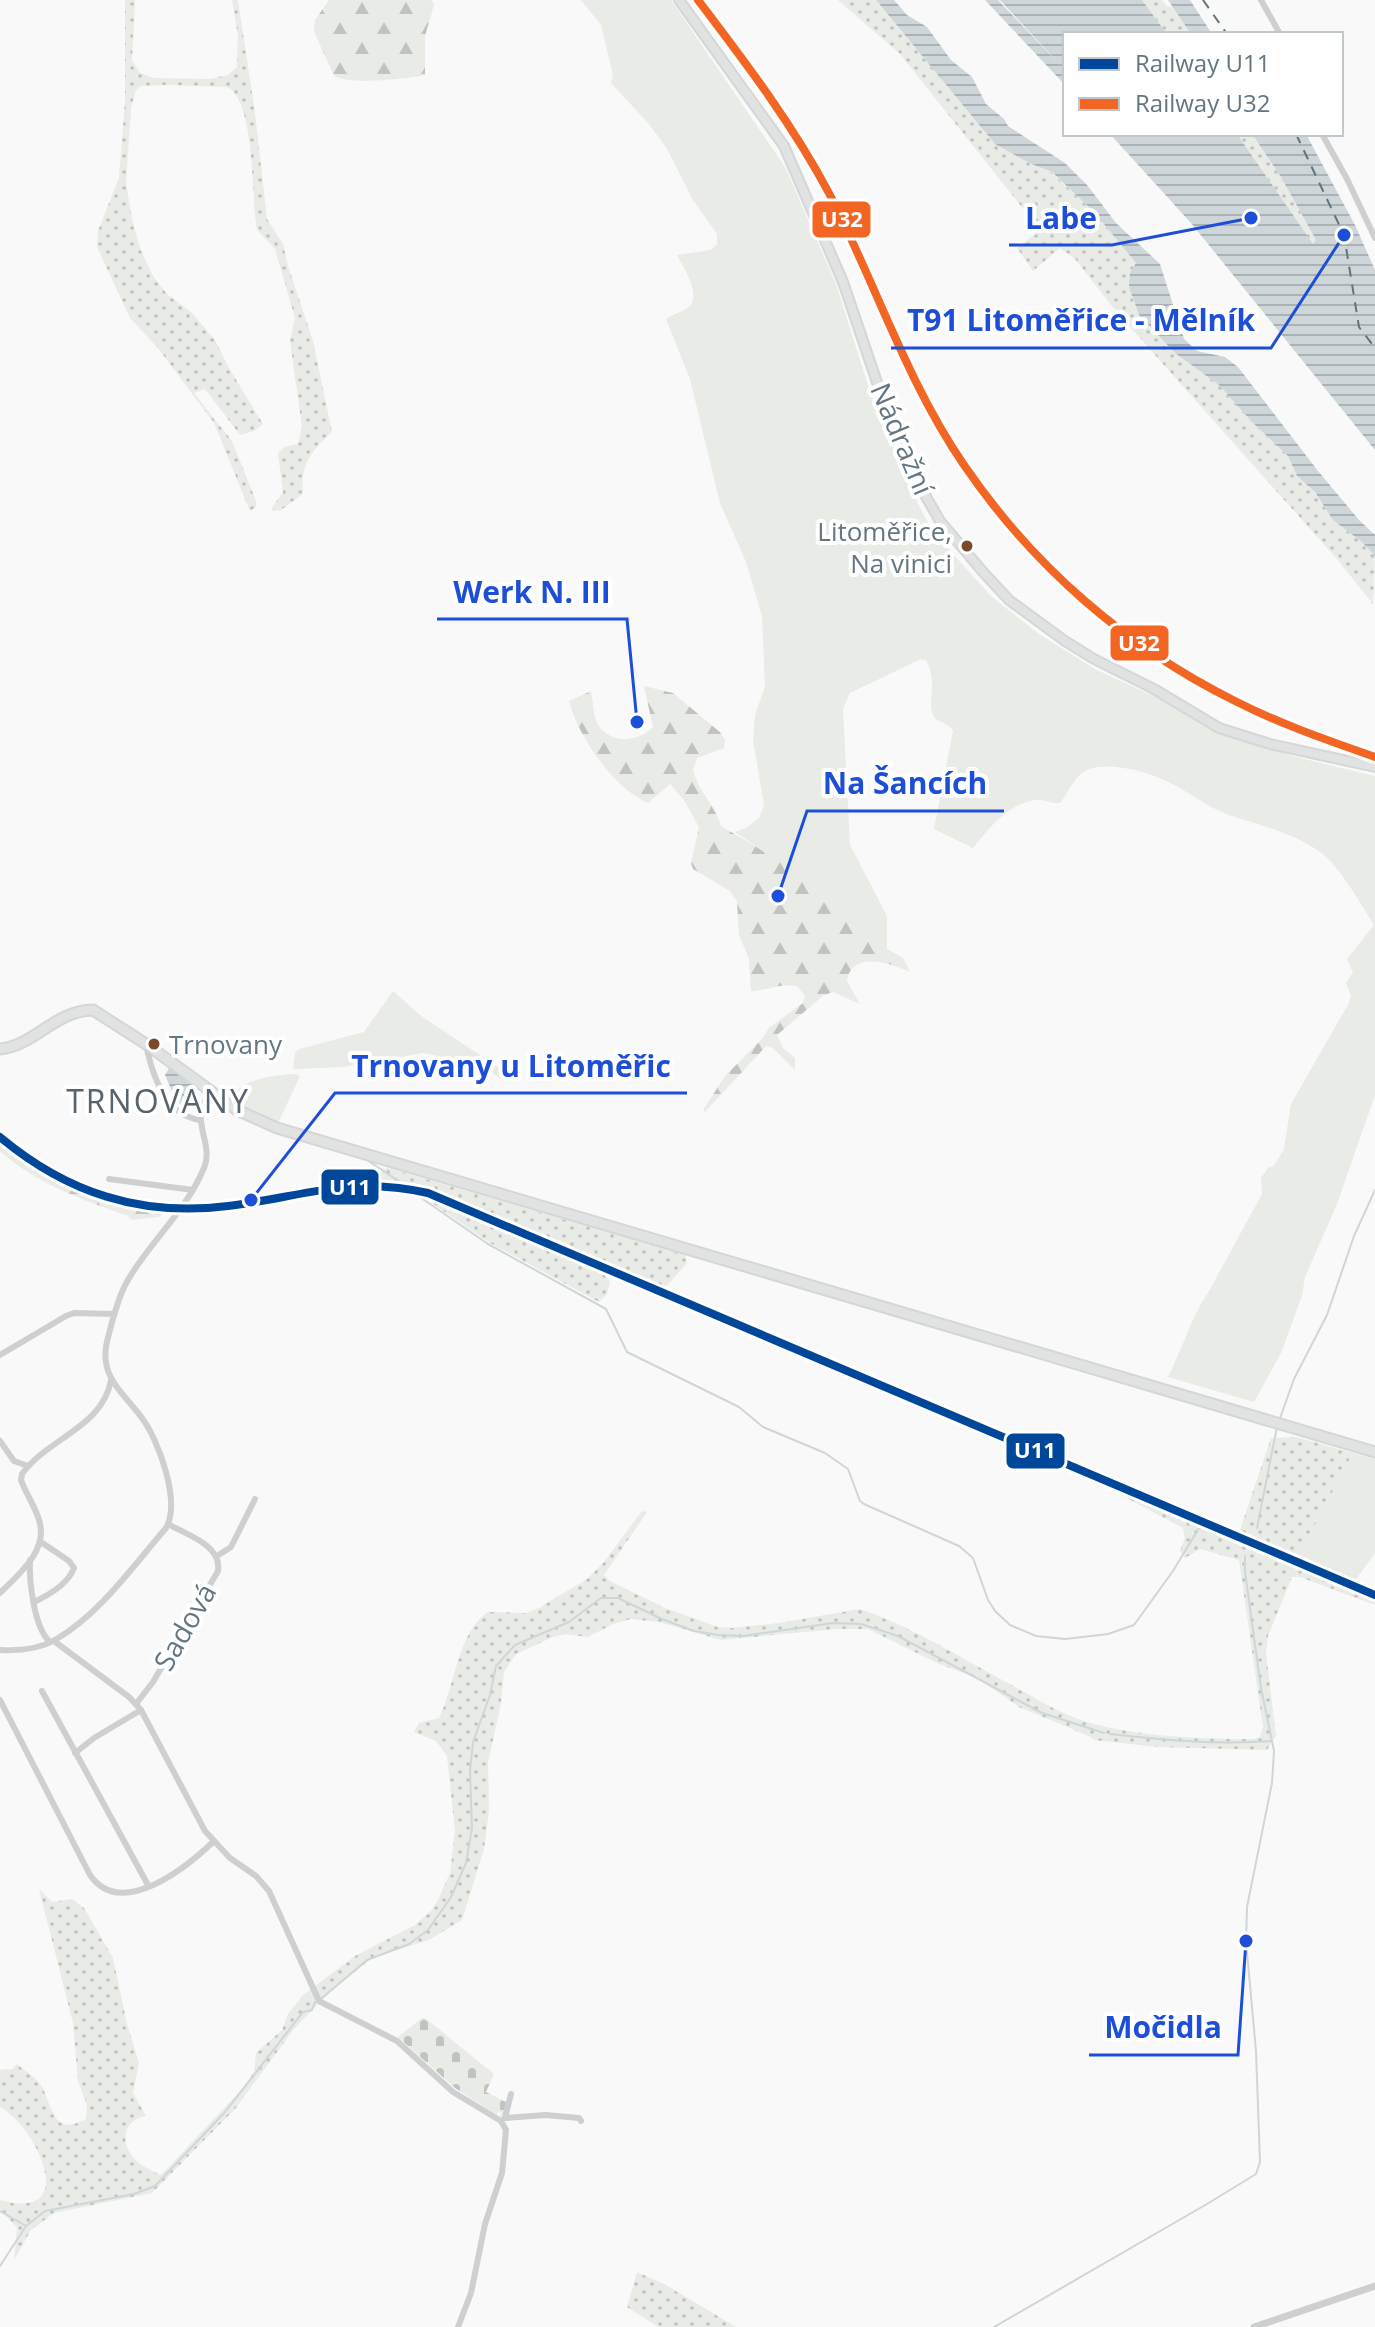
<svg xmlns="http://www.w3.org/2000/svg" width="1375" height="2327" font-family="'Open Sans',sans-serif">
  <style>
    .grass { fill: url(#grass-dots) }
    .forest { fill: url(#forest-firs) }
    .cemetery { fill: url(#cemetery-stones) }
    .garden { fill: #e8ebe6 }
    .water { fill: url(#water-rules) }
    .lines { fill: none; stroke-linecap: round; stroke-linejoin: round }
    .stream { stroke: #ced6d9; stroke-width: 2 }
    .ferry { stroke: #60757c; stroke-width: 2; stroke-dasharray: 10 8; stroke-linecap: butt }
    .secondary-casing { stroke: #d5d6d7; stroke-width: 12 }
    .primary-casing { stroke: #d5d6d7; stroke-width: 13 }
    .minor { stroke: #cecfd0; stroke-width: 6 }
    .tertiary { stroke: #cecfd0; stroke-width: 7 }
    .secondary { stroke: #e1e2e2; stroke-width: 8 }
    .primary { stroke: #e1e2e2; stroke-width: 9 }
    .rail-1-casing { stroke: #fff; stroke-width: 14 }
    .rail-2-casing { stroke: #fff; stroke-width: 14 }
    .rail-1 { stroke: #00479a; stroke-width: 8 }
    .rail-2 { stroke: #f26522; stroke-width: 8 }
    .bus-dot { fill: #7a4b2a; stroke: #fff; stroke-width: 3 }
    .labels { text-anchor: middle; stroke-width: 8; stroke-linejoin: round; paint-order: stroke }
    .bus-label { font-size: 26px; fill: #657683; stroke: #fff; text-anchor: end }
    .street-label { font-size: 28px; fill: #657683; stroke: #fff }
    .quarter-label { font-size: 32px; letter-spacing: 2px; fill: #57646e; stroke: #fff }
    .leader { fill: none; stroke: #1d4ed8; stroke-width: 3 }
    .callout-dot { fill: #1d4ed8; stroke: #fff; stroke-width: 3 }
    .callout-label { font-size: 30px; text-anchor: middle; font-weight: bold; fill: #1d4ed8; stroke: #fff; stroke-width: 8; stroke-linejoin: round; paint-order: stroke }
    .line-badge { stroke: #fff; stroke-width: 3 }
    .badge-label { font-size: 22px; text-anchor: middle; font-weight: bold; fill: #fff }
  </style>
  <defs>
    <pattern id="grass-dots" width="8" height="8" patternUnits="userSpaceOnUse" patternTransform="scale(2)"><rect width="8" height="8" fill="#e8ebe6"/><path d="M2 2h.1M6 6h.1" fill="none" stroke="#c0c3c0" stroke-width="1.8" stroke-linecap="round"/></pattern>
    <pattern id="forest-firs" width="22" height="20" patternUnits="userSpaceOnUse" patternTransform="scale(2)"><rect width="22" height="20" fill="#e8ebe6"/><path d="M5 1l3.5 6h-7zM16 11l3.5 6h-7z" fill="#c0c3c0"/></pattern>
    <pattern id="cemetery-stones" width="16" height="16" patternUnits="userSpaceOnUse" patternTransform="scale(2)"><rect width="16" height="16" fill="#e8ebe6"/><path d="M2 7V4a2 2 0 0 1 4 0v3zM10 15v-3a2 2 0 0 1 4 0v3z" fill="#c0c3c0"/></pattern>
    <pattern id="water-rules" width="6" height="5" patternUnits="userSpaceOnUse" patternTransform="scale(2)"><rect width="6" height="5" fill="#ced6d9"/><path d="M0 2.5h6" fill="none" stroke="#abb2b5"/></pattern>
  </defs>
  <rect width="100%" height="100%" fill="#f9f9f9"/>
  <g class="grass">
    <path d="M125,0H135L132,60L140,73L154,78L210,79L228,75L237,67L238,36L232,0H238L255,113L267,219L283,244L288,266L313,341L332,432C311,451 300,465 303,494L281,510L273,511L271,509L283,492L278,453L284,447L298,444L302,427L290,341L295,318L275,249L257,230C251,198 256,101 227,87L168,85L141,86L136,90L131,108L126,183L132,219L140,248L153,276L167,294L192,313L215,340L229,368L263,424L254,431L240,435L205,389L194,393L232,441L256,501V507L250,511L214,423L158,348L130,318L97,247L98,231L119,178L125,101Z"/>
    <polygon points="838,0 876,0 995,144 1029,163 1051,172 1094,212 1136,263 1132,297 1139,315 1175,353 1219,385 1252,422 1288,456 1297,476 1315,492 1333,520 1362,542 1375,556 1373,604 1336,558 1115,310 1075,259 1060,248 1033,271 1017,248 1040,230 900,54"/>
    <polygon points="1142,0 1162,0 1167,6 1173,7 1191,34 1167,34"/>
    <polygon points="1237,134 1259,134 1254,138 1281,177 1316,240 1313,245"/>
    <polygon points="388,1168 685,1255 687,1263 664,1289 444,1195 416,1186 381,1180 378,1172"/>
    <polygon points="427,1197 602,1271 610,1282 607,1294 599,1302 490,1243 430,1202"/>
    <polygon points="1296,1437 1353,1453 1298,1557 1239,1533 1271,1438"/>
    <path d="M1110,1487L1375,1599V1605L1300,1577H1292L1268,1636L1266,1653L1276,1736L1267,1750L1158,1747L1094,1740L1089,1736L1019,1707L977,1678L937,1663L868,1629H836L721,1640L659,1622L631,1619L613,1624L588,1637L565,1634L553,1637L516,1654L504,1672L501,1703L488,1763L489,1810L484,1849L462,1920L429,1940L372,1958L329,1993L294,2029L235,2109L152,2193L54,2213L31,2230L14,2260L17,2228L0,2209V2200C81,2223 38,2128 0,2107V2070L12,2069L17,2064C25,2071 37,2078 42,2087C53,2108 53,2137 86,2119L87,2105L78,2081L73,2023L39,1889L52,1902L72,1899L84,1908L113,1958L127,2024L139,2063L133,2093L146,2116C125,2119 119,2140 133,2157C139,2165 152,2171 161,2175L243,2088L254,2072L256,2053L282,2030L288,2014L303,1995L355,1956L415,1925L432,1910L439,1898L450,1873L455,1831L447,1756L436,1741L414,1732L419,1723L439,1718C455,1687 457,1633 488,1612L526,1613L539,1608L587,1579L604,1562L642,1511L647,1512L604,1575L610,1581L665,1608L718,1627L732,1628L779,1623L860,1609C916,1628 967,1662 1019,1689C1043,1703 1069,1718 1097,1725C1148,1737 1201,1739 1254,1739L1260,1737L1263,1727L1239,1560L1200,1549L1185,1558L1180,1551L1185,1538L1183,1528L1121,1495Z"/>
    <polygon points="637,2272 664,2284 736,2327 658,2327 627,2307"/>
  </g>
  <g class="forest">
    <path d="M329,0H432L434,5L425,36V75C406,79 350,85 334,76L314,31L315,20Z"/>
    <path d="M644,686L673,693L721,733L725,741L724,748L697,758L693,770C698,791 715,805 721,826L775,858L805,880L862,935L903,958L910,972C892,963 851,950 847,981L860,1004L833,992L824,995L777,1035L783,1048L795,1058V1070L773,1048L766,1046L705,1112L703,1110L725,1076L761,1040L770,1027L803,1003L805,996L797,986C779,983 767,991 751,991L749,959L739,935L737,901L730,891L693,869L691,863L699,827L684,800L670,784L648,803C613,788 578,736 569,701L591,691C593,701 593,714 597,723C608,744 638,743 653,727Z"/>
    <path d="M0,1143C45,1185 105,1206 165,1213L159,1217L131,1220L128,1216C81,1199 38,1185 0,1151Z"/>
  </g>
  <polygon class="cemetery" points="422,2018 425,2018 494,2074 486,2092 506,2102 503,2119 500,2117 501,2113 498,2111 497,2115 455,2088 398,2037"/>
  <g class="garden">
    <path d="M581,0H671L785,167L836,284L872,398L918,504L933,532L991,596L1039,634L1095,669L1164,701L1208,729L1292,756L1375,776V1095L1337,1204L1305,1277L1302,1296L1281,1353L1254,1402L1168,1377C1183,1348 1191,1317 1209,1291L1262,1194L1261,1178L1268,1168L1274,1166L1284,1149L1291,1104L1349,1003L1351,996L1346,983L1353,972L1347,959L1374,925C1362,906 1341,869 1324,855C1296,833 1262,826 1229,815C1205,806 1187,790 1164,780C1145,771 1107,761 1087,770C1074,776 1069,792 1060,803C1051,804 1044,799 1035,800C1007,804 989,829 973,848L934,829L953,731C947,721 935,722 933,715C927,701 938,682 926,660L921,659L850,693L843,709L850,845L887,916V949L862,935L805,880L735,832L746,828L759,818L764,805L753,740L755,715L765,687L762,616L746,562L720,503L690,379L666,319C673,314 685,311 690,306C701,293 683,267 677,255L711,250L717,244V234L693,200L666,147L648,123L611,83L613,75L601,25Z"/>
    <polygon points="393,991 421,1016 507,1073 510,1076 508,1081 502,1080 481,1064 423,1053 343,1067 293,1069 295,1053 299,1049 364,1032"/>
    <path d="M295,1074L300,1076L278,1123L256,1114L230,1100C239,1079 274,1075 295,1074Z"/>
    <polygon points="1353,1453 1375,1459 1375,1553 1354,1582 1298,1557"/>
  </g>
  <g class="water">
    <polygon points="876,0 894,0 907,15 927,27 951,60 972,77 986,104 1004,119 1008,126 1065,163 1087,185 1116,223 1160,264 1184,339 1197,351 1225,357 1238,367 1318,471 1359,520 1375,535 1375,556 1362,542 1333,520 1315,492 1297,476 1288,456 1252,422 1219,385 1175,353 1139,315 1129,287 1130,273 1136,263 1094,212 1052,172 1029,163 995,144"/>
    <polygon points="985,0 998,0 1063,68 1000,0 1142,0 1167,34 1065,34 1065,85"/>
    <polygon points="1168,0 1190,0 1212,34 1191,34"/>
    <polygon points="1110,134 1237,134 1313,244 1316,240 1281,177 1254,137 1259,134 1306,134 1355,225 1375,270 1375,450 1191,223"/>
    <polygon points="169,1068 198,1088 195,1107 177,1103 165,1075"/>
  </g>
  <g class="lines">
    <g class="stream">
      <polyline points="198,1088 215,1102 230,1110"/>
      <polyline points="246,1119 259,1125"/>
      <polyline points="364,1158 400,1182 401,1188 414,1193 488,1244 606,1309 627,1352 739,1407 763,1427 825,1453 848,1469 860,1501 864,1504 959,1546 973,1558 988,1600 995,1611 1010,1625 1036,1636 1065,1639 1108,1634 1134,1625 1173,1571 1199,1528 1202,1527 1245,1546"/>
      <polyline points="1279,1421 1294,1379 1327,1315 1354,1236 1375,1190"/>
      <polyline points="1257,1528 1277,1427"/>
      <path d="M1110,1734C1164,1740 1217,1745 1271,1741"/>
      <polyline points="322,1998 367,1960 409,1944 428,1930 451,1897 466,1863 472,1828 470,1771 473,1742 490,1695 496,1666 515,1645 569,1622 601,1598 618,1598 662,1619 694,1631 718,1635 743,1636 833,1623 861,1624 898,1636 1042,1713 1104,1733"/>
      <polyline points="0,2211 26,2226"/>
      <polyline points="0,2266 26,2226 45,2211 134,2194 155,2186 225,2112 303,2012 312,2010 315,2002"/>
      <polyline points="994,2327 1207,2204 1256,2174 1260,2162 1256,2051 1246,1941 1247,1907 1272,1783 1274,1751 1261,1688 1245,1572 1245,1556"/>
    </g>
    <g class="ferry">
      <polyline points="1203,0 1227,34"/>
      <polyline points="1296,134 1344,235 1359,327 1375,348"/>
    </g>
    <defs>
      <polyline id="secondary" points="679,0 784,146 843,282 882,397 921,488 940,521 983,572 1009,600 1065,641 1094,659 1154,689 1219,728 1270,744 1375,767"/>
      <path id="primary" d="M0,1049C34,1046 56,1010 93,1010L146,1044L237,1110L277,1128L1375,1452"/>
    </defs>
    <use href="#secondary" class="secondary-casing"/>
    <use href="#primary" class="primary-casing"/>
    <g class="minor">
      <polyline points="1261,0 1280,34"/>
      <polyline points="1322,134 1347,179 1375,238"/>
      <path d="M146,1044C152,1075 165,1115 200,1120"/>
      <polyline points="109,1179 193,1190"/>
      <polyline points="0,1355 66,1316 74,1313 114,1314"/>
      <polyline points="0,1441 14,1461 28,1466"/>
      <polyline points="217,1556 231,1547 255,1499"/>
      <path d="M30,1560C29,1581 34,1628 50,1642"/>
      <path d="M0,1593C19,1574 49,1550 39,1520C35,1506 26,1494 21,1480L22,1474C48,1438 103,1427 111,1380"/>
      <path d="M34,1602C49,1595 68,1584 74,1568L69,1561L41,1542"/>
      <polyline points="54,1641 129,1697 141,1710 205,1831 230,1858 256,1876 269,1891 319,2001 397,2041 453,2092 501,2121 506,2130 502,2173 485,2224 471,2293 458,2327"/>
      <path d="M0,1650C18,1651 39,1649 55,1640C100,1614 133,1566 166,1528C181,1502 159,1441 142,1418C130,1401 108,1383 106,1362C104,1349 108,1338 111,1326C116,1308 121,1290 131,1275C154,1238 187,1209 204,1168C211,1151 202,1137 201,1120C200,1110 205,1100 210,1091"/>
      <polyline points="42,1691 148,1885"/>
      <path d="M0,1700L90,1875C121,1920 186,1868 214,1841"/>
      <path d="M136,1704L153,1682L218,1571C222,1545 187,1535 168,1524"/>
      <polyline points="75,1753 94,1738 141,1710"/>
      <polyline points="505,2118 546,2115 579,2118 581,2121"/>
      <polyline points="505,2118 511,2094"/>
    </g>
    <polyline class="tertiary" points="1254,2327 1375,2286"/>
    <use href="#secondary" class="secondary"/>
    <use href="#primary" class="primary"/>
    <defs>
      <path id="rail-1" d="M0,1137C67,1193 141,1217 228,1206C302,1197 351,1175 428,1193L1375,1595"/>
      <path id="rail-2" d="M698,0C746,63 793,125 830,195C876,285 907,382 964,465C1033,566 1126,647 1235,701C1280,724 1327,740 1375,757"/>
    </defs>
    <use href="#rail-1" class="rail-1-casing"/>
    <use href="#rail-2" class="rail-2-casing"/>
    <use href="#rail-1" class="rail-1"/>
    <use href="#rail-2" class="rail-2"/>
  </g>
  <g class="bus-dot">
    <circle cx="967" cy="546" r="7"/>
    <circle cx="154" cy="1044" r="7"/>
  </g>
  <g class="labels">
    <g class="bus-label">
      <text x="952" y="541">Litoměřice,<tspan x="952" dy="32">Na vinici</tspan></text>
      <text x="169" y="1054" text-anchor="start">Trnovany</text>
    </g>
    <g class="street-label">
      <text transform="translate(902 439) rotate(67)" y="10">Nádražní</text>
      <text transform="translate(185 1627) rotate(-60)" y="10">Sadová</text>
    </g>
    <g class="quarter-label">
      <text x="158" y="1113">TRNOVANY</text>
    </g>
  </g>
  <path class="leader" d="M1251 218L1112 245H1009M1344 235L1271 348H891M637 722L627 619H437M778 896L807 811H1004M251 1200L335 1093H687M1246 1941L1238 2055H1089"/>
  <g class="callout-dot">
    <circle cx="1251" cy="218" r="8"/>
    <circle cx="1344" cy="235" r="8"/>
    <circle cx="637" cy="722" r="8"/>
    <circle cx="778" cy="896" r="8"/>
    <circle cx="251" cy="1200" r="8"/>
    <circle cx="1246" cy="1941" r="8"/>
  </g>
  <g class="callout-label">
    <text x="1061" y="229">Labe</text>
    <text x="1081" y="331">T91 Litoměřice - Mělník</text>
    <text x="532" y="603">Werk N. III</text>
    <text x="905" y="794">Na Šancích</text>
    <text x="511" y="1077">Trnovany u Litoměřic</text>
    <text x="1163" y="2038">Močidla</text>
  </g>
  <g class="line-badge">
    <rect x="811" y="200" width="61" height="39" rx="8" fill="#f26522"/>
    <rect x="1109" y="624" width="61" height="38" rx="8" fill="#f26522"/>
    <rect x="320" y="1168" width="60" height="38" rx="8" fill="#00479a"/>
    <rect x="1005" y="1432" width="61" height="38" rx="8" fill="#00479a"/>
  </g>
  <g class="badge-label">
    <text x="842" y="227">U32</text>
    <text x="1139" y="651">U32</text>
    <text x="350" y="1195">U11</text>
    <text x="1035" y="1458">U11</text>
  </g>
  <rect x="1063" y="32" width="280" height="104" fill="#ffffff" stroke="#c1c8cd" stroke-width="2"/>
  <rect x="1079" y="58" width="40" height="12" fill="#00479a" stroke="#c1c8cd" stroke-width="2"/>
  <text x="1135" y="72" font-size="24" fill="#657683">Railway U11</text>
  <rect x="1079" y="98" width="40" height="12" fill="#f26522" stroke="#c1c8cd" stroke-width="2"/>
  <text x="1135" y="112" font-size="24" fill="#657683">Railway U32</text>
</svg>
